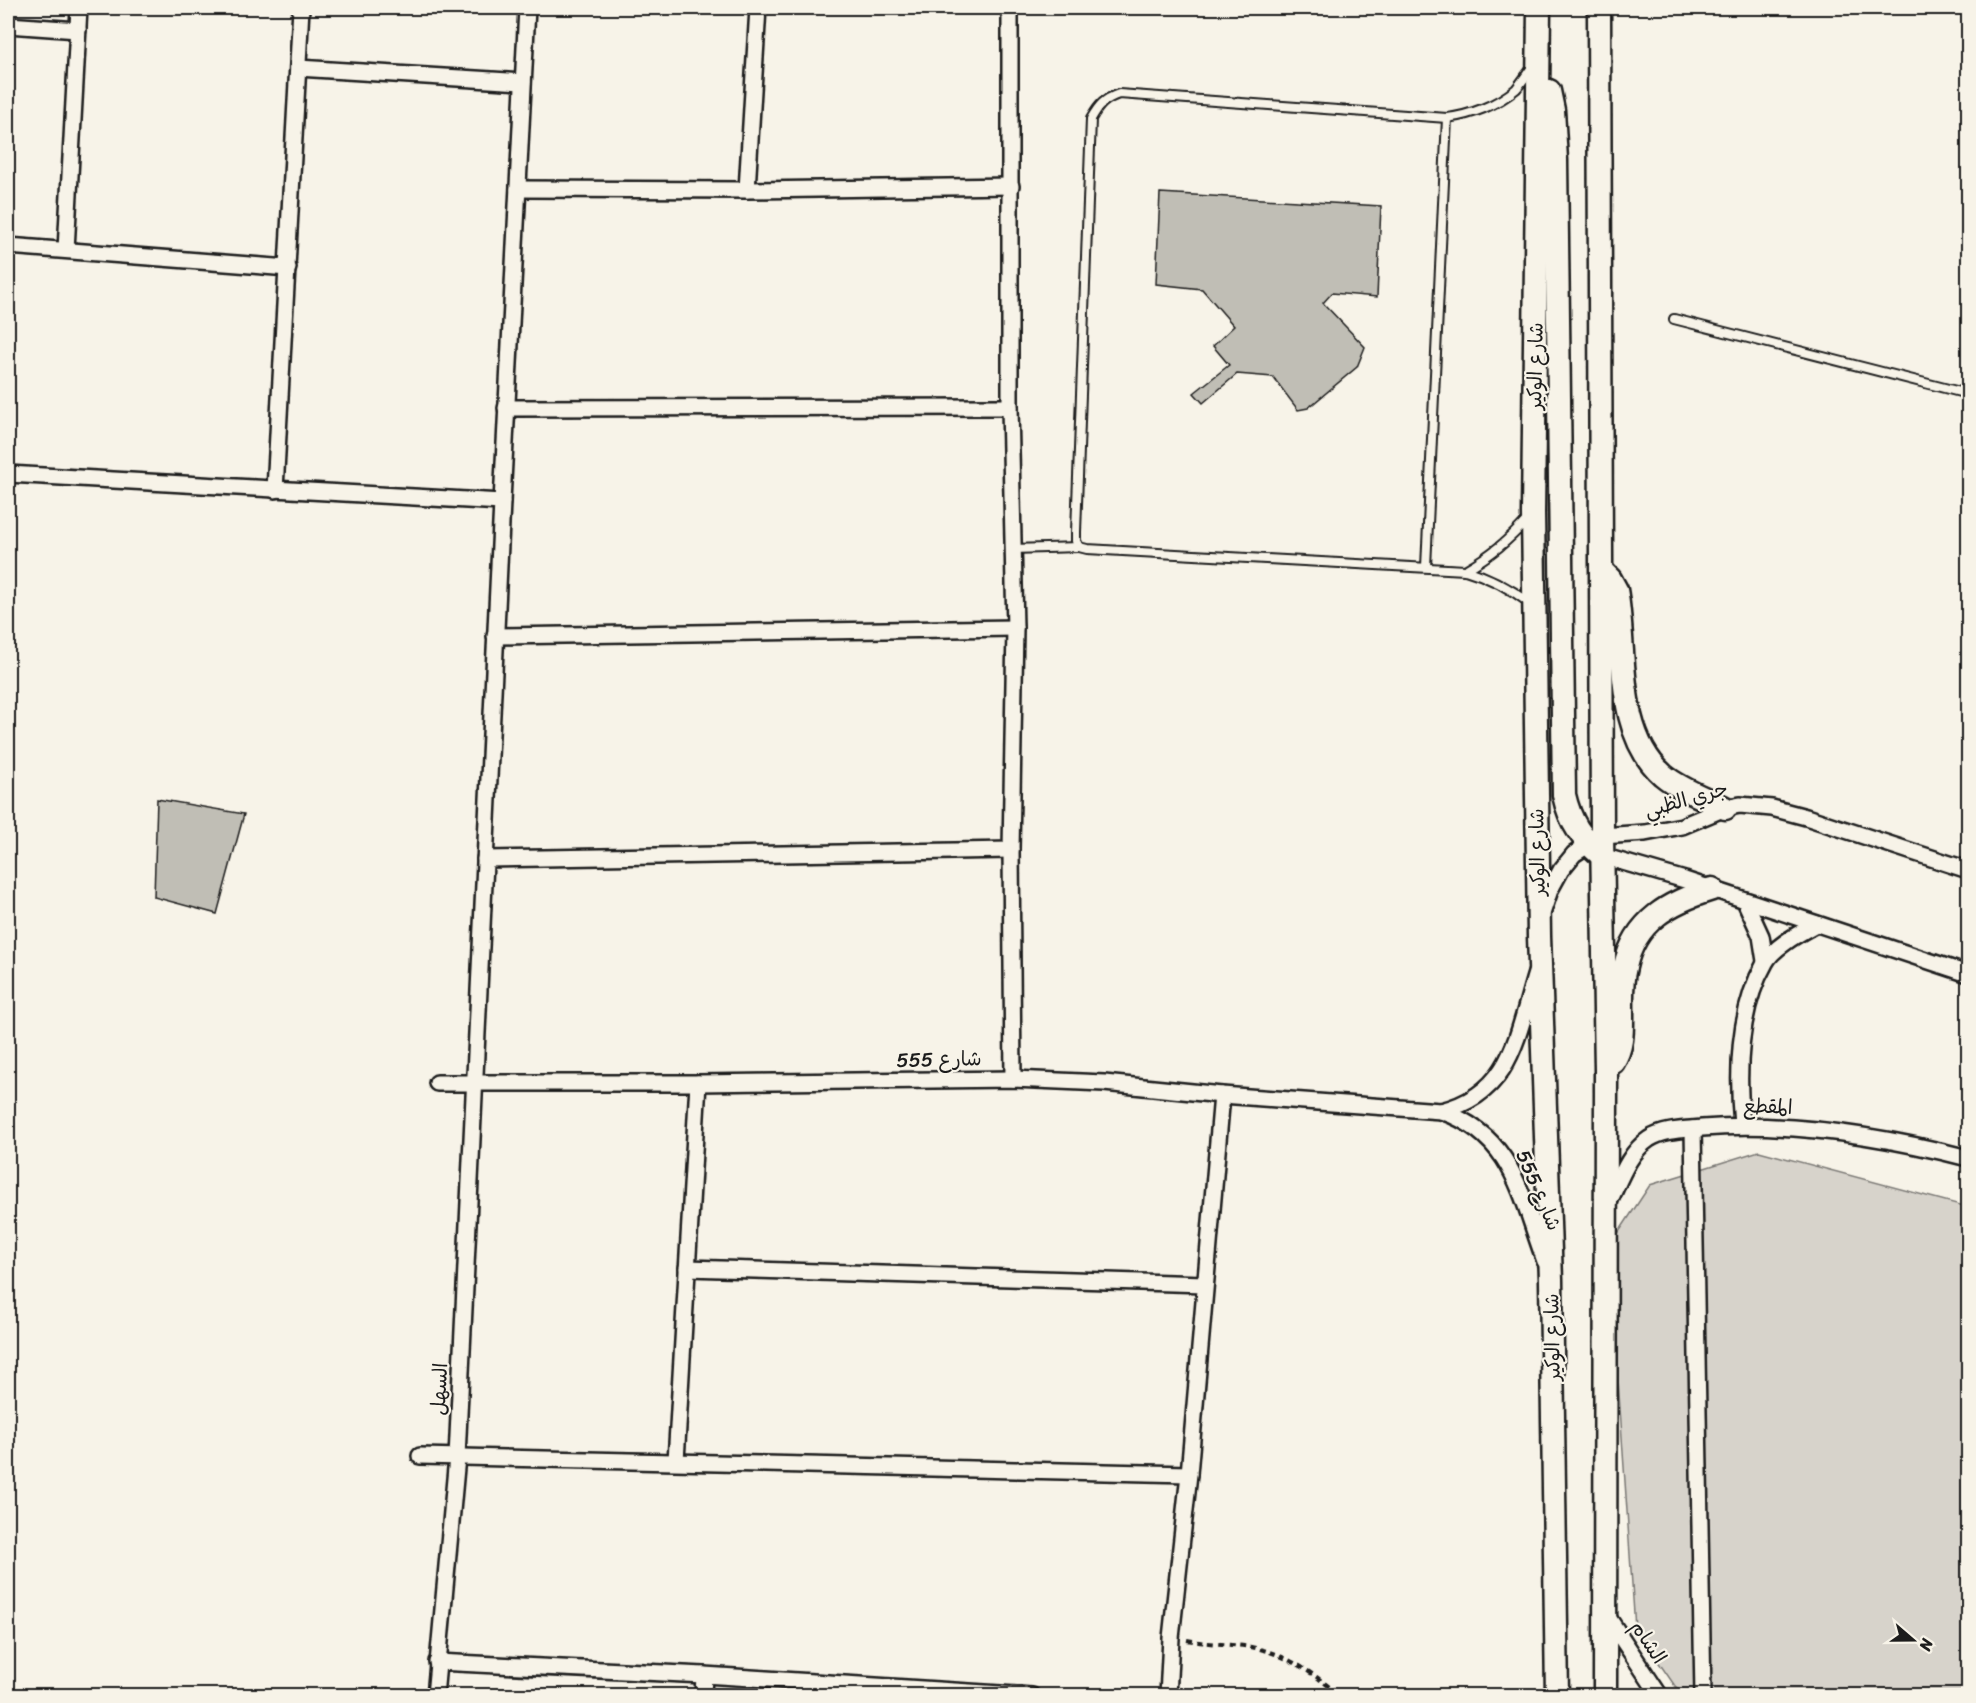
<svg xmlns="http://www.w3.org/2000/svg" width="1976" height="1703" font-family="Sriracha,'Playpen Sans Arabic',sans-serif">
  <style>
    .green { fill: #d7d3cb; stroke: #7a7874; stroke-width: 1.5 }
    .building { fill: #c0beb5; stroke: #1c1c1c; stroke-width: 1.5 }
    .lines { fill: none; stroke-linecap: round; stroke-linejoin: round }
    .service-casing { stroke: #1c1c1c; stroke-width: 12 }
    .minor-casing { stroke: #1c1c1c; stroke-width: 20 }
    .secondary-casing { stroke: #1c1c1c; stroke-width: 27 }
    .path { stroke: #1c1c1c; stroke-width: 4; stroke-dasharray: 6 4.5; stroke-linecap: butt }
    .service { stroke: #f7f3e8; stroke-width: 8 }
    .minor { stroke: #f7f3e8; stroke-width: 15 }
    .secondary { stroke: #f7f3e8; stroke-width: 22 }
    .labels { text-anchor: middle; stroke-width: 4.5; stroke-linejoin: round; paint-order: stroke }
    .street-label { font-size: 20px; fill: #1c1c1c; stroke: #f7f3e8 }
  </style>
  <rect width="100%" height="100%" fill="#f7f3e8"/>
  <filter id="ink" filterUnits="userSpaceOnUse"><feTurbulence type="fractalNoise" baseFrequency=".0167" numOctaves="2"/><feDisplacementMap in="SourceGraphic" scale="12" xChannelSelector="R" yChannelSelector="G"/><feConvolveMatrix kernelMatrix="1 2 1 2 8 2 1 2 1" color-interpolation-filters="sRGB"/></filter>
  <g filter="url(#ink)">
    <polygon class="green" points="1759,1151 1968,1207 1968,1695 1688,1696 1675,1686 1635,1628 1609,1247 1650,1185"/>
    <g class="building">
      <polygon points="1160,193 1381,206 1377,297 1332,293 1323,303 1365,347 1357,367 1308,408 1298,410 1273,377 1237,374 1203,403 1194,393 1229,365 1213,346 1234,326 1202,289 1156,284"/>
      <polygon points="157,799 244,814 217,914 154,897"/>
    </g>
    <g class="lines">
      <defs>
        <g id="service">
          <polyline points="1674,319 1968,394"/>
          <polyline points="1013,549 1079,547"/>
          <polyline points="1426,567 1447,118"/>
          <path d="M1465,570C1491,555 1508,541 1528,519"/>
          <path d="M1531,604C1510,588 1490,577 1465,570L1087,549L1079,547L1076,541V532L1091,119C1099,105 1104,99 1119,94L1447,118C1471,115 1497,105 1516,89C1522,82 1527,74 1533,66"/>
        </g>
        <g id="minor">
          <polyline points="1010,8 1010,407 1015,628 1011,850 1013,1079"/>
          <polyline points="8,25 78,30"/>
          <polyline points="298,68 523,82"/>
          <polyline points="518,189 747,190 1011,186"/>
          <polyline points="747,190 758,8"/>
          <polyline points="8,246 288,268"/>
          <polyline points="66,250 79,8"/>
          <polyline points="506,408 1010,407"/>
          <polyline points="8,474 502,502"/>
          <polyline points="275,490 301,8"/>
          <polyline points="495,636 1015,628"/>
          <polyline points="1602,856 1685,880 1968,974"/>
          <polyline points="485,859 1011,850"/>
          <polyline points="1745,901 1761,936 1765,961"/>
          <polyline points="1543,911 1550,890 1561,870 1574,854 1602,836 1645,833 1682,826 1725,808 1740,805 1772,808 1806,817 1968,870"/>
          <path d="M437,1083H698L1013,1079L1104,1083L1222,1095L1441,1111C1514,1136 1521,1197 1545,1261"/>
          <path d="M1441,1111C1513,1093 1517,1034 1536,973"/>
          <path d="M1742,1125C1737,1073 1738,1010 1765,963C1773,947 1800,933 1816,924"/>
          <polyline points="1693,1129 1703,1696"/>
          <path d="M1608,1204C1619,1182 1628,1153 1649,1139C1665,1129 1684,1130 1702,1128C1791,1121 1882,1136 1968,1158"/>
          <polyline points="687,1268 1205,1284"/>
          <polyline points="420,1456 1189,1474"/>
          <polyline points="676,1461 698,1083"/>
          <polyline points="1605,1613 1660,1696"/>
          <polyline points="437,1662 704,1675 1032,1696"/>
          <polyline points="435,1696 457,1457 502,502 527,8"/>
          <polyline points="703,1696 704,1675"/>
          <polyline points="1168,1696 1171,1638 1189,1474 1222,1095"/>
        </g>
        <g id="secondary">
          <polyline points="1539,8 1533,513 1539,936 1551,1280 1557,1696"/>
          <polyline points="1599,8 1602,836 1606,1070 1605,1696"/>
          <path d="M1549,91L1553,110L1556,160L1564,795C1570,822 1581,838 1602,856"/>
          <path d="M1602,571L1610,579L1616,590C1627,649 1614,732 1663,775C1681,790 1705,798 1725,808"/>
          <path d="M1613,1062C1623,1047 1622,1030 1622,1013C1622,998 1621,982 1625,967C1635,920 1670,902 1712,889"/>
        </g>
      </defs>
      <use href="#service" class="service-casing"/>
      <use href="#minor" class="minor-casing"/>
      <use href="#secondary" class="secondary-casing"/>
      <path class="path" d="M1187,1640C1208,1644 1230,1644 1251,1647C1286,1654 1314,1673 1340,1696"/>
      <use href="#service" class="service"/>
      <use href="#minor" class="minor"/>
      <use href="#secondary" class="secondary"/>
    </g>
  </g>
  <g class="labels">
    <g class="street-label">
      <text transform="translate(1535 366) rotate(-89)" y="7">شارع الوكير</text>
      <text transform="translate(1686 799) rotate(-16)" y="7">جري الظبي</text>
      <text transform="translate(1537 852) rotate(-91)" y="7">شارع الوكير</text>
      <text transform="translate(939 1059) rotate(-1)" y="7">شارع 555</text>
      <text transform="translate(1768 1106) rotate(2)" y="7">المقطع</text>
      <text transform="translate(1539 1190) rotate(67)" y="7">شارع 555</text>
      <text transform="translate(1552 1337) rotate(-91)" y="7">شارع الوكير</text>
      <text transform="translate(439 1389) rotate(-87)" y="7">السهل</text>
      <text transform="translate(1649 1642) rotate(57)" y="7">الشام</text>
    </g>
  </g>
  <rect width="1976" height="1703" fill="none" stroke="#f7f3e8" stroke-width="30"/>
  <rect x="15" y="15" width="1946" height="1673" fill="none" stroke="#1c1c1c" stroke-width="2" filter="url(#ink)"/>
  <g transform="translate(1913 1640) rotate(110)" stroke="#f7f3e8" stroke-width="4.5" paint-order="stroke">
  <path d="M0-4.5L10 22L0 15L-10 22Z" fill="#1c1c1c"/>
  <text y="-9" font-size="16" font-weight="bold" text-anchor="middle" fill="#1c1c1c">N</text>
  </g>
</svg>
